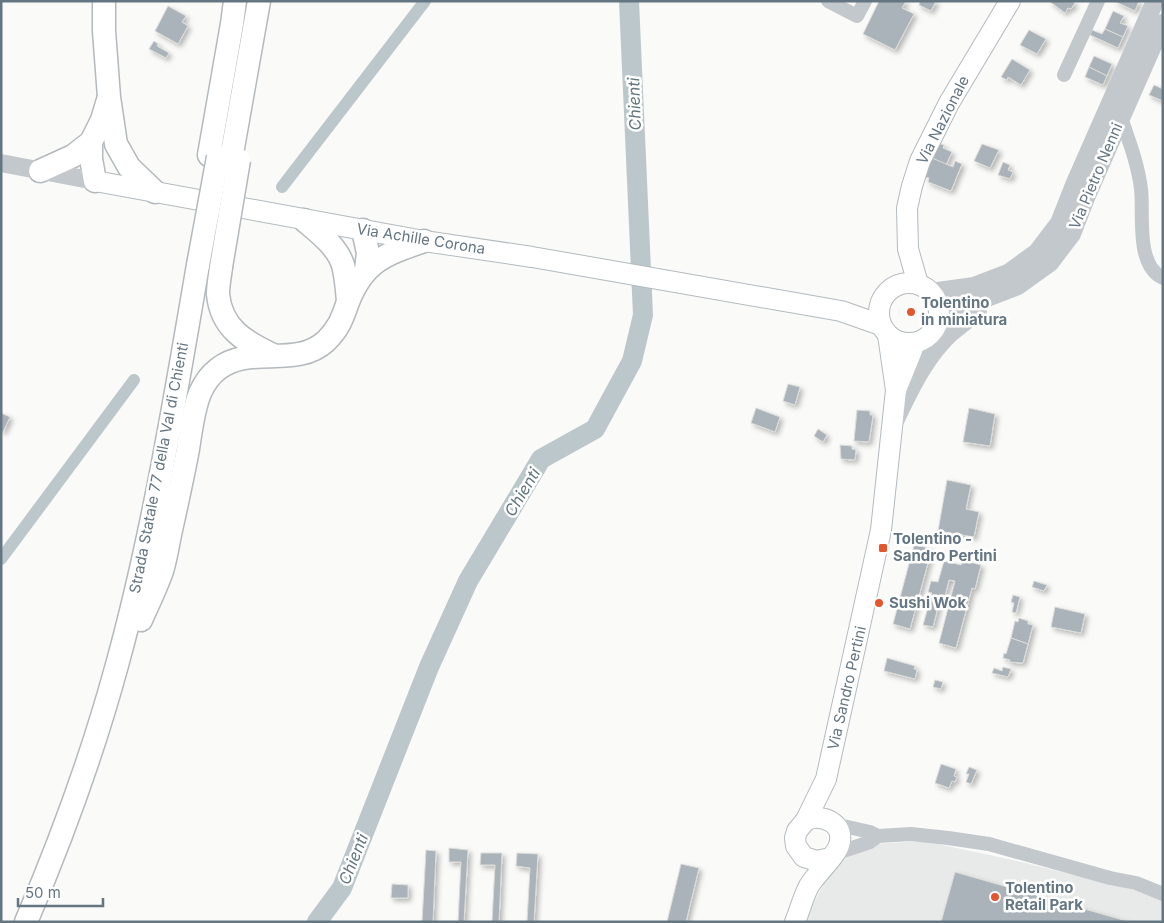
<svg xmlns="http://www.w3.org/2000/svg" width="1164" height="923" font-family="Inter,sans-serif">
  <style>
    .built { fill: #e8e9e9 }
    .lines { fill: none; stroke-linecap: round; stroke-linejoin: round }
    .canal { stroke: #bbc7cb; stroke-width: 12 }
    .river { stroke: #bbc7cb; stroke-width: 20 }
    .building { fill: #aab3b9; stroke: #dcdcda; filter: url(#shadow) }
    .secondary-casing { stroke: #b3babf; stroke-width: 22 }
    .trunk-casing { stroke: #b4b9bd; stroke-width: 25 }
    .minor { stroke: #c3c8cc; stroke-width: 14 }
    .tertiary { stroke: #c3c8cc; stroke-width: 18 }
    .secondary { stroke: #fff; stroke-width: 20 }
    .trunk { stroke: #fff; stroke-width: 22 }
    .trunk-bridge-casing { stroke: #b4b9bd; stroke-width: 25; stroke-linecap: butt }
    .trunk-bridge { stroke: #fff; stroke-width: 22 }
    .poi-dot { fill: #e4572e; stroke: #fff; stroke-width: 2 }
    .labels { text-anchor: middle; stroke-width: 5; stroke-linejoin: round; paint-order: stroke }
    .street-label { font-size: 15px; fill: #657683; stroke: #fff }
    .poi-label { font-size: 15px; font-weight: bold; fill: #657683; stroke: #fff; text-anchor: start }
    .water-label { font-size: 16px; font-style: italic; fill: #60757c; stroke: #fff }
  </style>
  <defs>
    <filter id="shadow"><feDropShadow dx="3" dy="3" stdDeviation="2.5" flood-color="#0004"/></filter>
  </defs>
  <rect width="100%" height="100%" fill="#fafaf8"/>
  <polygon class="built" points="924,841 1017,861 1139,891 1163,900 1163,922 803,922 842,851 872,844"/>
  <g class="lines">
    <g class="canal">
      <polyline points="282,187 425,1"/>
      <polyline points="1,559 134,380"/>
    </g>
    <polyline class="river" points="317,922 342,888 429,667 468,581 541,459 595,429 632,361 643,315 629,1"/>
  </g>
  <g class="building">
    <polygon points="879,1 906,1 902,8 914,14 895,50 863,34"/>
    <polygon points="920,1 936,1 931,11 919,5"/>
    <polygon points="1049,1 1072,1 1075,3 1071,9 1068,8 1065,13"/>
    <polygon points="1114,1 1139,1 1135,11"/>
    <polygon points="168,6 186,16 182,22 188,26 178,44 155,31"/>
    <polygon points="1113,11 1124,16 1120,23 1128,26 1123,37 1105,29"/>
    <polygon points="1105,29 1123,37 1118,48 1090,35 1092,30 1102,34"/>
    <polygon points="1029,30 1046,39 1037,54 1020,45"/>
    <polygon points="154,41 158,44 157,46 169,53 166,58 149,49"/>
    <polygon points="1094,56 1112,64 1107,76 1089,67"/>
    <polygon points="1012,59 1030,70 1021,85 1008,77 1007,80 1001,77"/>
    <polygon points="1089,67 1107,76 1103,85 1085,77"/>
    <polygon points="1154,85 1163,89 1163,101 1149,95"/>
    <polygon points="938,143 944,145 943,148 952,152 946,165 932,158"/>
    <polygon points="982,144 999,150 990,168 974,161"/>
    <polygon points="932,158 953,167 955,161 962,164 951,191 928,182 929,178 925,177"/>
    <polygon points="1003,162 1010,165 1008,170 1013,172 1010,179 998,175"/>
    <polygon points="788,384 800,387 795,405 783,401"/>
    <polygon points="756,408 780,417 775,432 751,423"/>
    <polygon points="969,408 995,414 990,446 963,442"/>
    <polygon points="857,410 870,411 870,415 873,415 869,442 854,441"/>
    <polygon points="1,413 10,417 3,432 1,431"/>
    <polygon points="818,429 827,435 823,442 814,436"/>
    <polygon points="840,445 852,446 852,449 856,450 855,460 841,459"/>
    <polygon points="947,480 971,485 966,509 979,512 974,537 938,531"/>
    <polygon points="914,545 929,548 931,552 910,629 893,624"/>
    <polygon points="962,560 981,565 975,589 972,588 956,648 939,643 955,581 949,580 943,604 939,603 933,627 923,625 932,593 928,592 931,581 938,582 944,561 961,565"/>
    <polygon points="1034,581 1047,585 1044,591 1032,587"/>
    <polygon points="1013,595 1020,597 1016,613 1012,612 1014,603 1011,602"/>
    <polygon points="1055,607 1085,614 1081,633 1051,627"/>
    <polygon points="1019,618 1028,621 1028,624 1033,625 1028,644 1011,638 1015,621 1018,622"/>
    <polygon points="1011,638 1028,644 1023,663 1009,662 1010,660 1003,658 1004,653 1006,654"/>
    <polygon points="887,658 915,666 914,669 917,670 915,679 884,671"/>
    <polygon points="1003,667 1011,669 1008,677 992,673 994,668 1002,671"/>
    <polygon points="935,680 943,682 941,689 933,687"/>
    <polygon points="941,764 956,769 954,776 957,777 955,782 952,781 949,788 935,783"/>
    <polygon points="969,767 977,770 971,784 966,782 969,774 966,774"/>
    <polygon points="449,848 468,850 464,922 458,922 461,862 449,862"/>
    <polygon points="426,850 436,851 433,922 422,922"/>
    <polygon points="481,853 502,853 499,922 492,922 495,865 480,865"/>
    <polygon points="517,853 538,854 534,922 527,922 530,868 516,866"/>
    <polygon points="681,864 699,868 686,922 667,922"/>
    <polygon points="955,872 1130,922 941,922"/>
    <polygon points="392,884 408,885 408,898 391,898"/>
  </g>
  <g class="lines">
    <defs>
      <g id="secondary">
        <polyline points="95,181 424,241 532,257 841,311 881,325"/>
        <circle cx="909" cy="313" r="30"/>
        <polyline points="918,284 908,249 907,208 912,186 920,161 949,103 1010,1"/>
        <polyline points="896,390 915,343"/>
        <polyline points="830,858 817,861 804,857 796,846 795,838 797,831 806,820 826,779 881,530 896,390 888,335"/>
        <path d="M795,922C800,910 803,897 809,886C816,874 836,856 839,845C846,824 823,813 806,820"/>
      </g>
      <g id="trunk">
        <polyline points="104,1 104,31 109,97 116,144 129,167 155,192"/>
        <polyline points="209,155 232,24 235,1"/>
        <polyline points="231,159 259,1"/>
        <polyline points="40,171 73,156 91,142"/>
        <polyline points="95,181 91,159 91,142 102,120 108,100"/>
        <path d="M304,220C318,232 337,246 343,265C346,276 347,290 348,301"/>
        <polyline points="363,230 368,253 366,270"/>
        <path d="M221,267C220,276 218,285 218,294C221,328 245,342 273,355"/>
        <path d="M141,620C148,604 156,588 162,571C166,558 168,544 171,530C177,503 183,476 188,449C191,430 193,410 200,393C204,384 210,375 218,369C250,344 296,369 326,341C339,328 342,319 348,302C364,261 386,254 424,241"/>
        <path d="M26,922C62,838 93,753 117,665C153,534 175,399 198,265"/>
      </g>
    </defs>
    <use href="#secondary" class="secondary-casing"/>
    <use href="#trunk" class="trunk-casing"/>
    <g class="minor">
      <polyline points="828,1 857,16 865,1"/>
      <polyline points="1064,75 1098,1"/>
      <path d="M1116,115L1121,118C1129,141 1138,164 1141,189C1144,214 1135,265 1163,278"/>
      <polyline points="834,824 870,832 878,836"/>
      <polyline points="834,854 870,842 878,836 911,834 948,838 989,844 1110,878 1136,883 1163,894"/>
    </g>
    <g class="tertiary">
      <polyline points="1,163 95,181"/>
      <polyline points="931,292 974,286 1008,273 1037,252 1059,223 1074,185 1155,1"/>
      <polyline points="938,324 979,301 1018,286 1050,263 1072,234 1086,198 1163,23"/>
      <path d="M895,421C910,390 925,357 951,333C959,326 969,319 978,311"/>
    </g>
    <use href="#secondary" class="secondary"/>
    <use href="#trunk" class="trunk"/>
    <defs>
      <g id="trunk-bridge">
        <polyline points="198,265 218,157"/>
        <polyline points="221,267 239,160"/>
      </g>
    </defs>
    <use href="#trunk-bridge" class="trunk-bridge-casing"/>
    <use href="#trunk-bridge" class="trunk-bridge"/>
  </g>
  <g class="poi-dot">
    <circle cx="911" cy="312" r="5"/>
    <rect x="878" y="543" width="10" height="10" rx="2.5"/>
    <circle cx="879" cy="603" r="5"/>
    <circle cx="995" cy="897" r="5"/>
  </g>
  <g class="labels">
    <g class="street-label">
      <text transform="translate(943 120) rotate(-63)" y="5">Via Nazionale</text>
      <text transform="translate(1096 176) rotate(-67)" y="5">Via Pietro Nenni</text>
      <text transform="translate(421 239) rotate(9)" y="5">Via Achille Corona</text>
      <text transform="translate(159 468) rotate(-79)" y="5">Strada Statale 77 della Val di Chienti</text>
      <text transform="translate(847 688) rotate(-77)" y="5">Via Sandro Pertini</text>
    </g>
    <g class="poi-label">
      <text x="921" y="308">Tolentino<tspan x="921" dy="17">in miniatura</tspan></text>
      <text x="893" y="544">Tolentino -<tspan x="893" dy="17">Sandro Pertini</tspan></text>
      <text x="889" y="608">Sushi Wok</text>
      <text x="1005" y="893">Tolentino<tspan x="1005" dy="17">Retail Park</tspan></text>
    </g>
    <g class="water-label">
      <text transform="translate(634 104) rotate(-92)" y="6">Chienti</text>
      <text transform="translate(522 492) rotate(-59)" y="6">Chienti</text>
      <text transform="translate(353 859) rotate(-68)" y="6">Chienti</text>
    </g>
  </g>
  <rect width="1164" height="923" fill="none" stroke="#657683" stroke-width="5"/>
  <path d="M18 898v8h85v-8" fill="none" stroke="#657683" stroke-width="2.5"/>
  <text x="25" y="898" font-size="15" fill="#657683" stroke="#ffffff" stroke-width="4" paint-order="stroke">50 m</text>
</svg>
